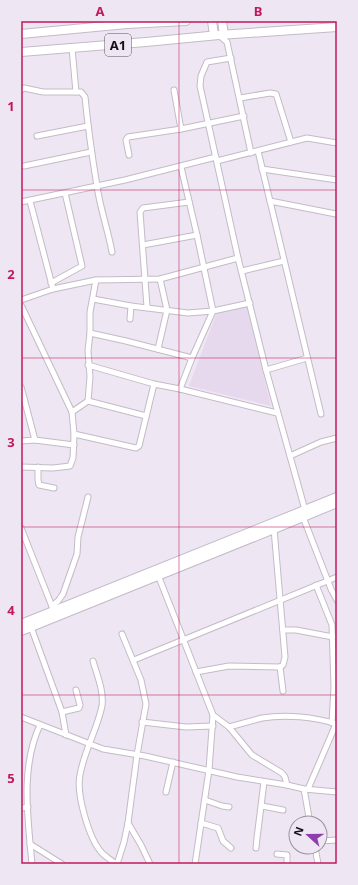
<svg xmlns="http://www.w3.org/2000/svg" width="358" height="885" font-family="'Noto Sans',sans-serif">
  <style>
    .built { fill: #e6d9ed }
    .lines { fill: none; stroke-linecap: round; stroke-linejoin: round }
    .minor-casing { stroke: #c3bbc7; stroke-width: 7 }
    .primary-casing { stroke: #c3bbc7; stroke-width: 10 }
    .minor { stroke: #fff; stroke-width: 5 }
    .primary { stroke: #fff; stroke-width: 8 }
    .grid { fill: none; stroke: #c2185b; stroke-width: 1; stroke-opacity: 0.55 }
    .labels { text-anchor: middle; stroke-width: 3.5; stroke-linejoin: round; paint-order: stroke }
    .shield { fill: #efe6f3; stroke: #565158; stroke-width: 1 }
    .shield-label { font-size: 13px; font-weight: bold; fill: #141116 }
    .neatline { fill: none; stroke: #c2185b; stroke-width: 1.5 }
    .grid-label { font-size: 13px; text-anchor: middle; font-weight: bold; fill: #c2185b }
  </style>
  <rect width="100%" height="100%" fill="#efe6f3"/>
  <polygon class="built" points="247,307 271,406 189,386 217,312"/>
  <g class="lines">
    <defs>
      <g id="minor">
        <polyline points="220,36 227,42 251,153"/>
        <path d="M72,48L76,92H81L85,97C88,127 92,156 97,186C100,208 108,230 112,252"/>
        <polyline points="231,58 207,62 201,76 200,86 238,258 266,370 305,510"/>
        <polyline points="21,90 24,88 43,92 76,92"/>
        <polyline points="174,90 181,129"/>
        <polyline points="240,98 270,93 276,94 291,142"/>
        <polyline points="37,136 88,126"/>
        <polyline points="258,151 321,414"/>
        <polyline points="129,155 126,140 128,137 181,129 244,116"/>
        <polyline points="217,161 307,138 337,143"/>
        <polyline points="24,166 91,152"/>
        <polyline points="181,167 197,235 213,311 192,358 180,389 277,413"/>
        <polyline points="262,169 337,180"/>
        <polyline points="30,201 53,289"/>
        <polyline points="270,201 336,214"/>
        <polyline points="21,202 125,180 216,157"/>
        <polyline points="143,245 197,235"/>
        <polyline points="242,271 284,261"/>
        <polyline points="51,283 82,266 65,193"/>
        <polyline points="93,299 131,306 188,313 213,311 250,303"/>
        <polyline points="21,300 53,289 96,280"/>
        <polyline points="21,305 72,412 74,434 136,448 139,446 140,442 154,384"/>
        <polyline points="147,307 140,212 143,208 189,202"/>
        <polyline points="130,319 131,306"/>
        <polyline points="90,333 126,341 192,358"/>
        <polyline points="158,349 167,310 160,279"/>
        <polyline points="88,365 154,384 180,389"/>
        <polyline points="266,370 307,358"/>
        <polyline points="21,387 35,440 21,441"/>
        <polyline points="88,401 90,377 88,351 90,333 90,312 96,280 160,279 238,258"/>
        <polyline points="72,412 88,401 146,416"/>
        <polyline points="35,440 74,445"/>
        <polyline points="290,456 321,442 337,438"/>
        <polyline points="21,467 53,468 70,466 73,458 74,434"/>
        <polyline points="38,467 38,480 39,485 54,488"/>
        <polyline points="303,517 331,589 337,600"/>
        <polyline points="21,528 53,609"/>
        <polyline points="158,575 213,715 229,727 252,755 282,773 285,777 287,785"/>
        <polyline points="316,585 332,625 334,687 332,723"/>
        <polyline points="52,606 58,601 63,594 77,554 78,537 88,497"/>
        <polyline points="31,627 62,712 66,735"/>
        <polyline points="283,630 296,630 333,637"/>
        <polyline points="134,660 337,577"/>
        <path d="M93,661C97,675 104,691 102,706C97,730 84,751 80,775C76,794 89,839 102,853C106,857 111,860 116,864"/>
        <polyline points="280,667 283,691"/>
        <polyline points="196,672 229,666 280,667 283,665 285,657 274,529"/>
        <polyline points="62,712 79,708 80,705 76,690"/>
        <polyline points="21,717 103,749 145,756 237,777 287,785 304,789 337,792"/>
        <polyline points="142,722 186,727 213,726"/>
        <path d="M229,727C240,724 251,721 262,718C286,714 314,717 337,724"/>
        <polyline points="304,789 310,823"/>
        <polyline points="308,789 336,724"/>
        <polyline points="166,792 173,762"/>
        <polyline points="205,800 222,806 229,807"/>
        <polyline points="262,806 283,810"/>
        <polyline points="21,808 28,807"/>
        <polyline points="128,823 141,845 150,864"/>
        <polyline points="201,823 218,828 223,841 231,848"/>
        <polyline points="320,841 337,840"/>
        <polyline points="30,844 62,864"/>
        <polyline points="315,847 318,864"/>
        <polyline points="256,848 257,838 264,782"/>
        <polyline points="277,854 287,855 287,864"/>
        <path d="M32,864C28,818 20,768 40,725"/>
        <polyline points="117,864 124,842 128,823 137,755 146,704 141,680 122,634"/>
        <polyline points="195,864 209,770 213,715"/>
      </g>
      <g id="primary">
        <polyline points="212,21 214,35"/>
        <polyline points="222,21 224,35"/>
        <polyline points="21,34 127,24 186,21"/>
        <polyline points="21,52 146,42 219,35 337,27"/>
        <polyline points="21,624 337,497"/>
        <polyline points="21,631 274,529 337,503"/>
      </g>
    </defs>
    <use href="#minor" class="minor-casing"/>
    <use href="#primary" class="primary-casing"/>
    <use href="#minor" class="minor"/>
    <use href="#primary" class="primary"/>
  </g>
  <path class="grid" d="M179,21V864M21,190H337M21,358H337M21,527H337M21,695H337"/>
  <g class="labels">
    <rect class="shield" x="105" y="34" width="26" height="22" rx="3"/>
    <g class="shield-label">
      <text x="118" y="50">A1</text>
    </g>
  </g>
  <rect width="358" height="885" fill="none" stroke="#efe6f3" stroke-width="44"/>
  <g transform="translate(308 835) rotate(291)"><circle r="19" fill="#efe6f3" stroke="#97919b"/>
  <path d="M0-3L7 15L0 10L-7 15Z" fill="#8d3eaf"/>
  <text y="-6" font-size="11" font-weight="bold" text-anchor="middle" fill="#141116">N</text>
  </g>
  <rect x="22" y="22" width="314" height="841" class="neatline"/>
  <g class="grid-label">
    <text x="100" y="16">A</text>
    <text x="258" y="16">B</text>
    <text x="11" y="111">1</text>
    <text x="11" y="279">2</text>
    <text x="11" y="447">3</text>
    <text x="11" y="615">4</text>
    <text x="11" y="783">5</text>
  </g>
</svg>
